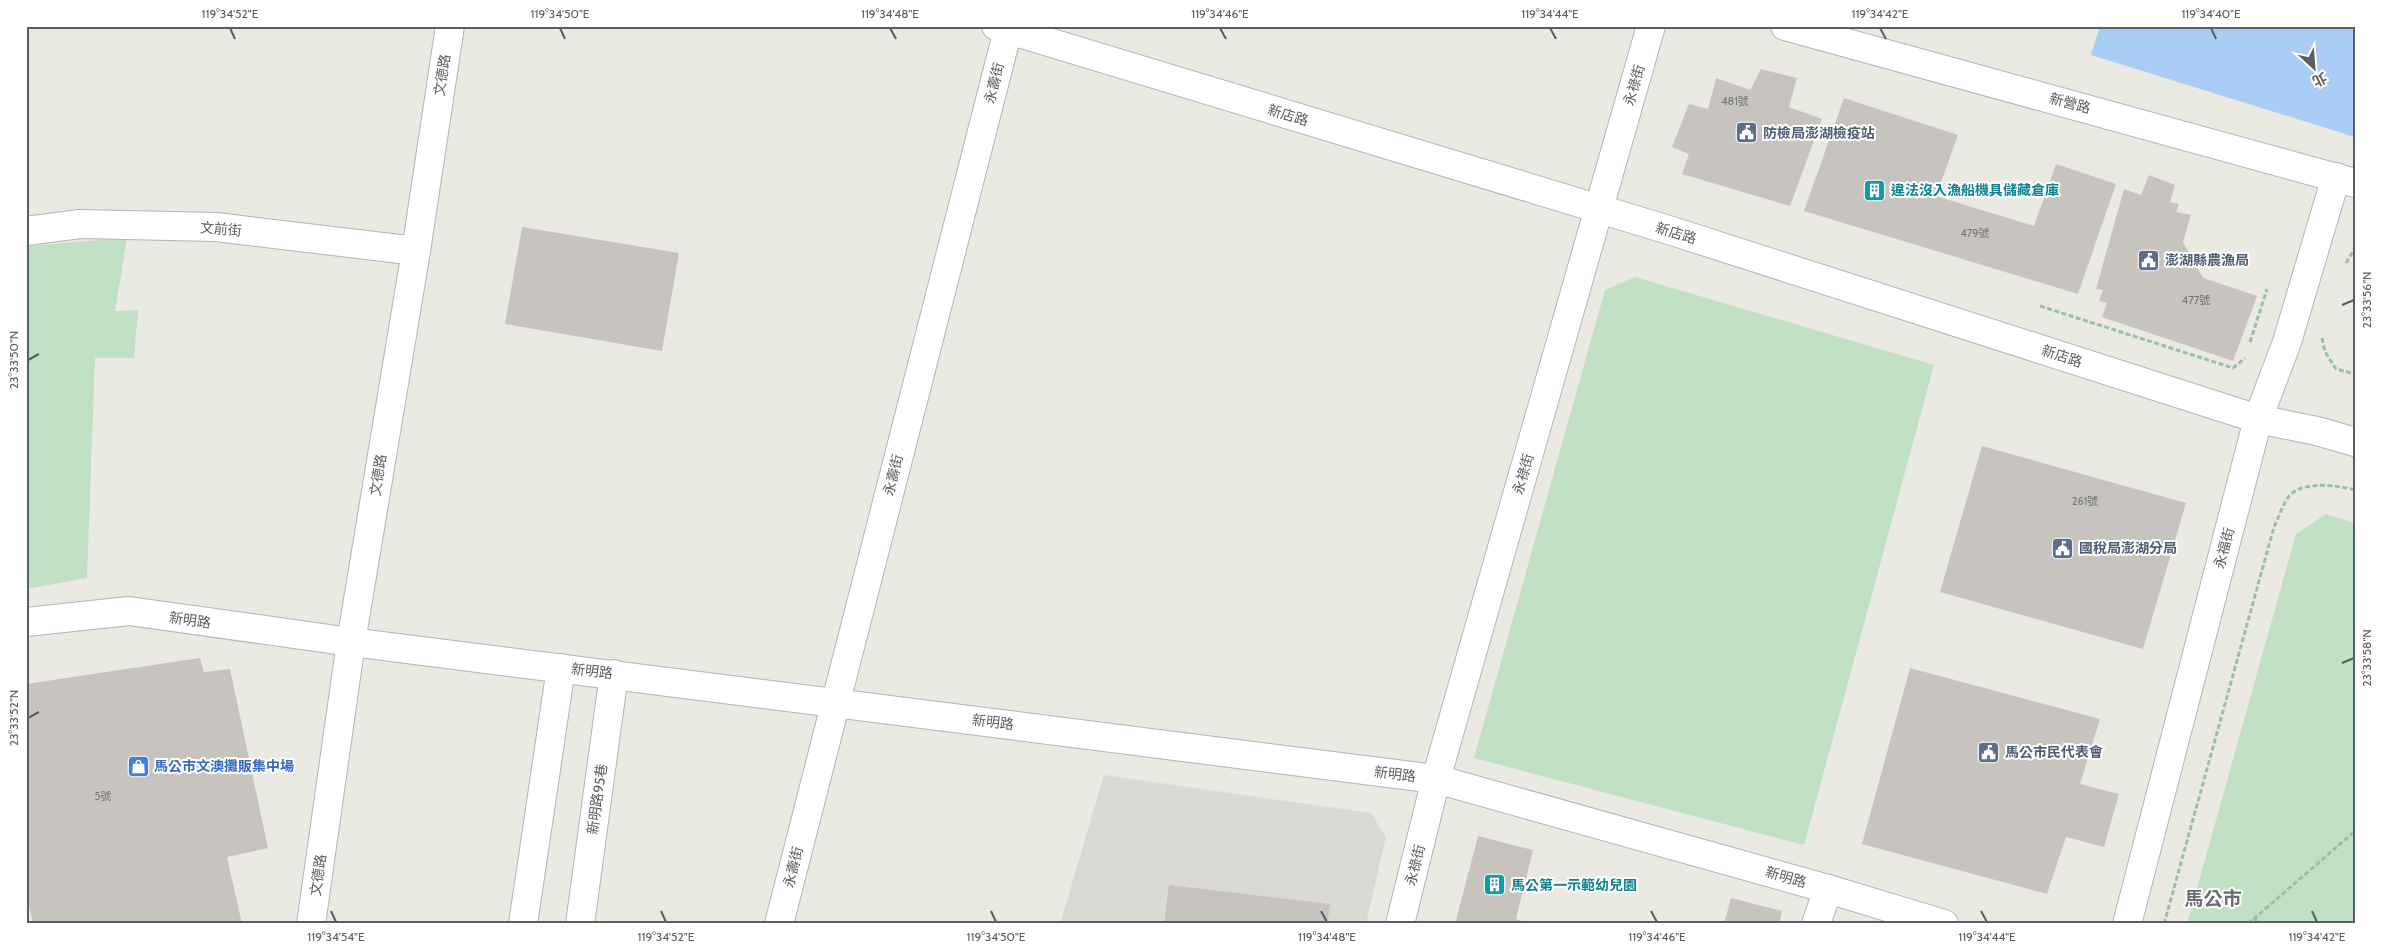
<svg xmlns="http://www.w3.org/2000/svg" width="2381" height="950" font-family="Cabin,'Noto Sans TC',sans-serif">
  <style>
    .industrial { fill: #dad9d4 }
    .green { fill: #c1e0c4 }
    .water { fill: #a9cdf4 }
    .building { fill: #c7c4bf }
    .lines { fill: none; stroke-linecap: round; stroke-linejoin: round }
    .minor-casing { stroke: #b2b4b8; stroke-width: 30 }
    .path { stroke: #9bc0a9; stroke-width: 3; stroke-dasharray: 5 2.5; stroke-linecap: butt }
    .minor { stroke: #fff; stroke-width: 28 }
    .ticks { fill: none; stroke: #5a5d61; stroke-width: 2 }
    .labels { text-anchor: middle; stroke-width: 4; stroke-linejoin: round; paint-order: stroke }
    .number-label { font-size: 11px; fill: #757778 }
    .street-label { font-size: 14px; fill: #5a5d61; stroke: #fff }
    .service-label { font-size: 14px; font-weight: bold; fill: #4e5e75; stroke: #fff; text-anchor: start }
    .culture-label { font-size: 14px; font-weight: bold; fill: #0d838f; stroke: #fff; text-anchor: start }
    .shop-label { font-size: 14px; font-weight: bold; fill: #366cbe; stroke: #fff; text-anchor: start }
    .district-label { font-size: 19px; font-weight: bold; fill: #6b6e73; stroke: #fff }
    .neatline { fill: none; stroke: #5a5d61; stroke-width: 2 }
    .ticks-label { font-size: 12px; text-anchor: middle; fill: #5a5d61 }
  </style>
  <rect width="100%" height="100%" fill="#ebeae2"/>
  <polygon class="industrial" points="1104,775 1371,813 1386,837 1366,924 1060,924"/>
  <g class="green">
    <polygon points="127,238 115,311 138,310 134,358 95,358 87,578 26,589 26,246"/>
    <polygon points="1635,277 1934,365 1804,845 1474,758 1605,290"/>
    <polygon points="2326,514 2355,523 2355,924 2187,924 2296,534"/>
  </g>
  <polygon class="water" points="2100,26 2355,26 2355,137 2091,55"/>
  <g class="building">
    <polygon points="1761,69 1797,78 1789,107 1822,119 1790,206 1682,174 1689,154 1672,147 1689,104 1708,109 1716,78 1750,90"/>
    <polygon points="1844,98 1958,135 1936,196 2034,226 2056,164 2116,184 2078,294 1804,211"/>
    <polygon points="2149,175 2175,185 2170,202 2179,204 2176,212 2191,215 2183,242 2203,278 2257,296 2233,361 2102,317 2107,303 2099,301 2103,290 2096,289 2124,189 2141,195"/>
    <polygon points="522,227 679,253 662,351 505,324"/>
    <polygon points="1982,446 2186,503 2143,649 1940,592"/>
    <polygon points="200,658 204,672 230,669 268,848 227,857 242,924 33,924 26,893 26,684"/>
    <polygon points="1910,668 2100,719 2080,784 2119,794 2104,847 2066,837 2047,894 1862,844"/>
    <polygon points="1478,836 1533,850 1516,919 1531,924 1455,924"/>
    <polygon points="1169,885 1330,904 1327,924 1164,924"/>
    <polygon points="1731,898 1782,911 1779,924 1724,924"/>
  </g>
  <g class="lines">
    <defs>
      <g id="minor">
        <polyline points="996,26 1672,231 2258,419 2317,431 2355,442"/>
        <polyline points="1785,26 2355,183"/>
        <polyline points="26,231 80,224 216,227 416,251"/>
        <polyline points="26,622 129,611 351,642 1436,779 1828,889 1944,924"/>
        <polyline points="311,924 351,642 416,251 450,26"/>
        <polyline points="523,924 561,668"/>
        <polyline points="580,924 614,674"/>
        <polyline points="779,924 1009,26"/>
        <polyline points="1400,924 1436,779 1651,26"/>
        <polyline points="1816,924 1828,889"/>
        <polyline points="2127,924 2258,419 2287,342 2336,177"/>
      </g>
    </defs>
    <use href="#minor" class="minor-casing"/>
    <g class="path">
      <polyline points="2346,263 2355,248"/>
      <polyline points="2040,306 2233,368 2245,358"/>
      <polyline points="2322,338 2325,352 2336,369 2355,374"/>
      <polyline points="2250,342 2267,289"/>
      <polyline points="2253,918 2261,924"/>
      <path d="M2164,924L2274,527C2279,517 2283,503 2290,495C2303,481 2338,485 2355,490"/>
      <polyline points="2248,924 2355,831"/>
    </g>
    <use href="#minor" class="minor"/>
  </g>
  <path class="ticks" d="M230,28L235,39M560,28L565,39M890,28L896,39M1220,28L1226,39M1550,28L1556,39M1880,28L1886,39M2211,28L2216,39M2342,305L2354,300M28,360L39,354M2342,663L2354,658M28,718L39,712M331,911L336,922M661,911L666,922M991,911L996,922M1321,911L1327,922M1651,911L1657,922M1981,911L1987,922M2312,911L2317,922"/>
  <defs>
    <symbol id="civic-square" viewBox="-11 -11 22 22"><rect x="-9" y="-9" width="18" height="18" rx="4" fill="#5c6f8a" stroke="#fff"/><path d="M-.6-6.5H3V-4.5H.6V-3L4-1V1h2V6H-6V1h2V-1L-.6-3ZM-1.2 2.5V6h2.4V2.5Z" fill="#fff"/></symbol>
    <symbol id="building-square" viewBox="-11 -11 22 22"><rect x="-9" y="-9" width="18" height="18" rx="4" fill="#0f9aa8" stroke="#fff"/><path d="M-4-6H4V6H1V3H-1V6H-4ZM-2.5-4.3h1.7v1.8h-1.7ZM.8-4.3h1.7v1.8H.8ZM-2.5-1h1.7V.8h-1.7ZM.8-1h1.7V.8H.8Z" fill="#fff"/></symbol>
    <symbol id="shop-square" viewBox="-11 -11 22 22"><rect x="-9" y="-9" width="18" height="18" rx="4" fill="#3f7fe0" stroke="#fff"/><path d="M-5-2.5h2.3a2.7 3.5 0 0 1 5.4 0H5L5.5 6h-11ZM-1.5-2.5h3a1.5 2.3 0 0 0-3 0Z" fill="#fff"/></symbol>
  </defs>
  <g fill-rule="evenodd">
    <use href="#civic-square" x="1734" y="120" width="25" height="25"/>
    <use href="#building-square" x="1862" y="178" width="25" height="25"/>
    <use href="#civic-square" x="2136" y="248" width="25" height="25"/>
    <use href="#civic-square" x="2050" y="536" width="25" height="25"/>
    <use href="#civic-square" x="1976" y="740" width="25" height="25"/>
    <use href="#shop-square" x="126" y="754" width="25" height="25"/>
    <use href="#building-square" x="1482" y="872" width="25" height="25"/>
  </g>
  <g class="labels">
    <g class="number-label">
      <text x="1735" y="105">481號</text>
      <text x="1975" y="237">479號</text>
      <text x="2196" y="304">477號</text>
      <text x="2085" y="505">261號</text>
      <text x="103" y="800">5號</text>
    </g>
    <g class="street-label">
      <text transform="translate(442 75) rotate(-81)" y="5">文德路</text>
      <text transform="translate(994 83) rotate(-76)" y="5">永壽街</text>
      <text transform="translate(1634 85) rotate(-74)" y="5">永祿街</text>
      <text transform="translate(2070 103) rotate(15)" y="5">新營路</text>
      <text transform="translate(1288 115) rotate(17)" y="5">新店路</text>
      <text transform="translate(221 229) rotate(5)" y="5">文前街</text>
      <text transform="translate(1676 233) rotate(17)" y="5">新店路</text>
      <text transform="translate(2062 356) rotate(18)" y="5">新店路</text>
      <text transform="translate(1523 474) rotate(-74)" y="5">永祿街</text>
      <text transform="translate(378 475) rotate(-81)" y="5">文德路</text>
      <text transform="translate(893 475) rotate(-76)" y="5">永壽街</text>
      <text transform="translate(2224 548) rotate(-75)" y="5">永福街</text>
      <text transform="translate(190 620) rotate(8)" y="5">新明路</text>
      <text transform="translate(592 671) rotate(7)" y="5">新明路</text>
      <text transform="translate(993 722) rotate(7)" y="5">新明路</text>
      <text transform="translate(1395 774) rotate(7)" y="5">新明路</text>
      <text transform="translate(597 799) rotate(-82)" y="5">新明路95巷</text>
      <text transform="translate(1415 865) rotate(-76)" y="5">永祿街</text>
      <text transform="translate(793 867) rotate(-76)" y="5">永壽街</text>
      <text transform="translate(318 875) rotate(-82)" y="5">文德路</text>
      <text transform="translate(1786 877) rotate(16)" y="5">新明路</text>
    </g>
    <g class="service-label">
      <text x="1763" y="138">防檢局澎湖檢疫站</text>
      <text x="2165" y="265">澎湖縣農漁局</text>
      <text x="2079" y="553">國稅局澎湖分局</text>
      <text x="2005" y="757">馬公市民代表會</text>
    </g>
    <g class="culture-label">
      <text x="1891" y="195">違法沒入漁船機具儲藏倉庫</text>
      <text x="1511" y="890">馬公第一示範幼兒園</text>
    </g>
    <g class="shop-label">
      <text x="154" y="771">馬公市文澳攤販集中場</text>
    </g>
    <g class="district-label">
      <text x="2213" y="905">馬公市</text>
    </g>
  </g>
  <rect width="2381" height="950" fill="none" stroke="#ffffff" stroke-width="55"/>
  <g transform="translate(2314 68) rotate(154)" stroke="#ffffff" stroke-width="4" paint-order="stroke">
  <path d="M0-4L9 19L0 12L-9 19Z" fill="#5a5d61"/>
  <text y="-8" font-size="14" font-weight="bold" text-anchor="middle" fill="#5a5d61">北</text>
  </g>
  <rect x="28" y="28" width="2326" height="894" class="neatline"/>
  <g class="ticks-label">
    <text x="230" y="18">119°34'52"E</text>
    <text x="560" y="18">119°34'50"E</text>
    <text x="890" y="18">119°34'48"E</text>
    <text x="1220" y="18">119°34'46"E</text>
    <text x="1550" y="18">119°34'44"E</text>
    <text x="1880" y="18">119°34'42"E</text>
    <text x="2211" y="18">119°34'40"E</text>
    <text transform="translate(2367 300) rotate(-90)" y="4">23°33'56"N</text>
    <text transform="translate(14 360) rotate(-90)" y="4">23°33'50"N</text>
    <text transform="translate(2367 658) rotate(-90)" y="4">23°33'58"N</text>
    <text transform="translate(14 718) rotate(-90)" y="4">23°33'52"N</text>
    <text x="336" y="941">119°34'54"E</text>
    <text x="666" y="941">119°34'52"E</text>
    <text x="996" y="941">119°34'50"E</text>
    <text x="1327" y="941">119°34'48"E</text>
    <text x="1657" y="941">119°34'46"E</text>
    <text x="1987" y="941">119°34'44"E</text>
    <text x="2317" y="941">119°34'42"E</text>
  </g>
</svg>
